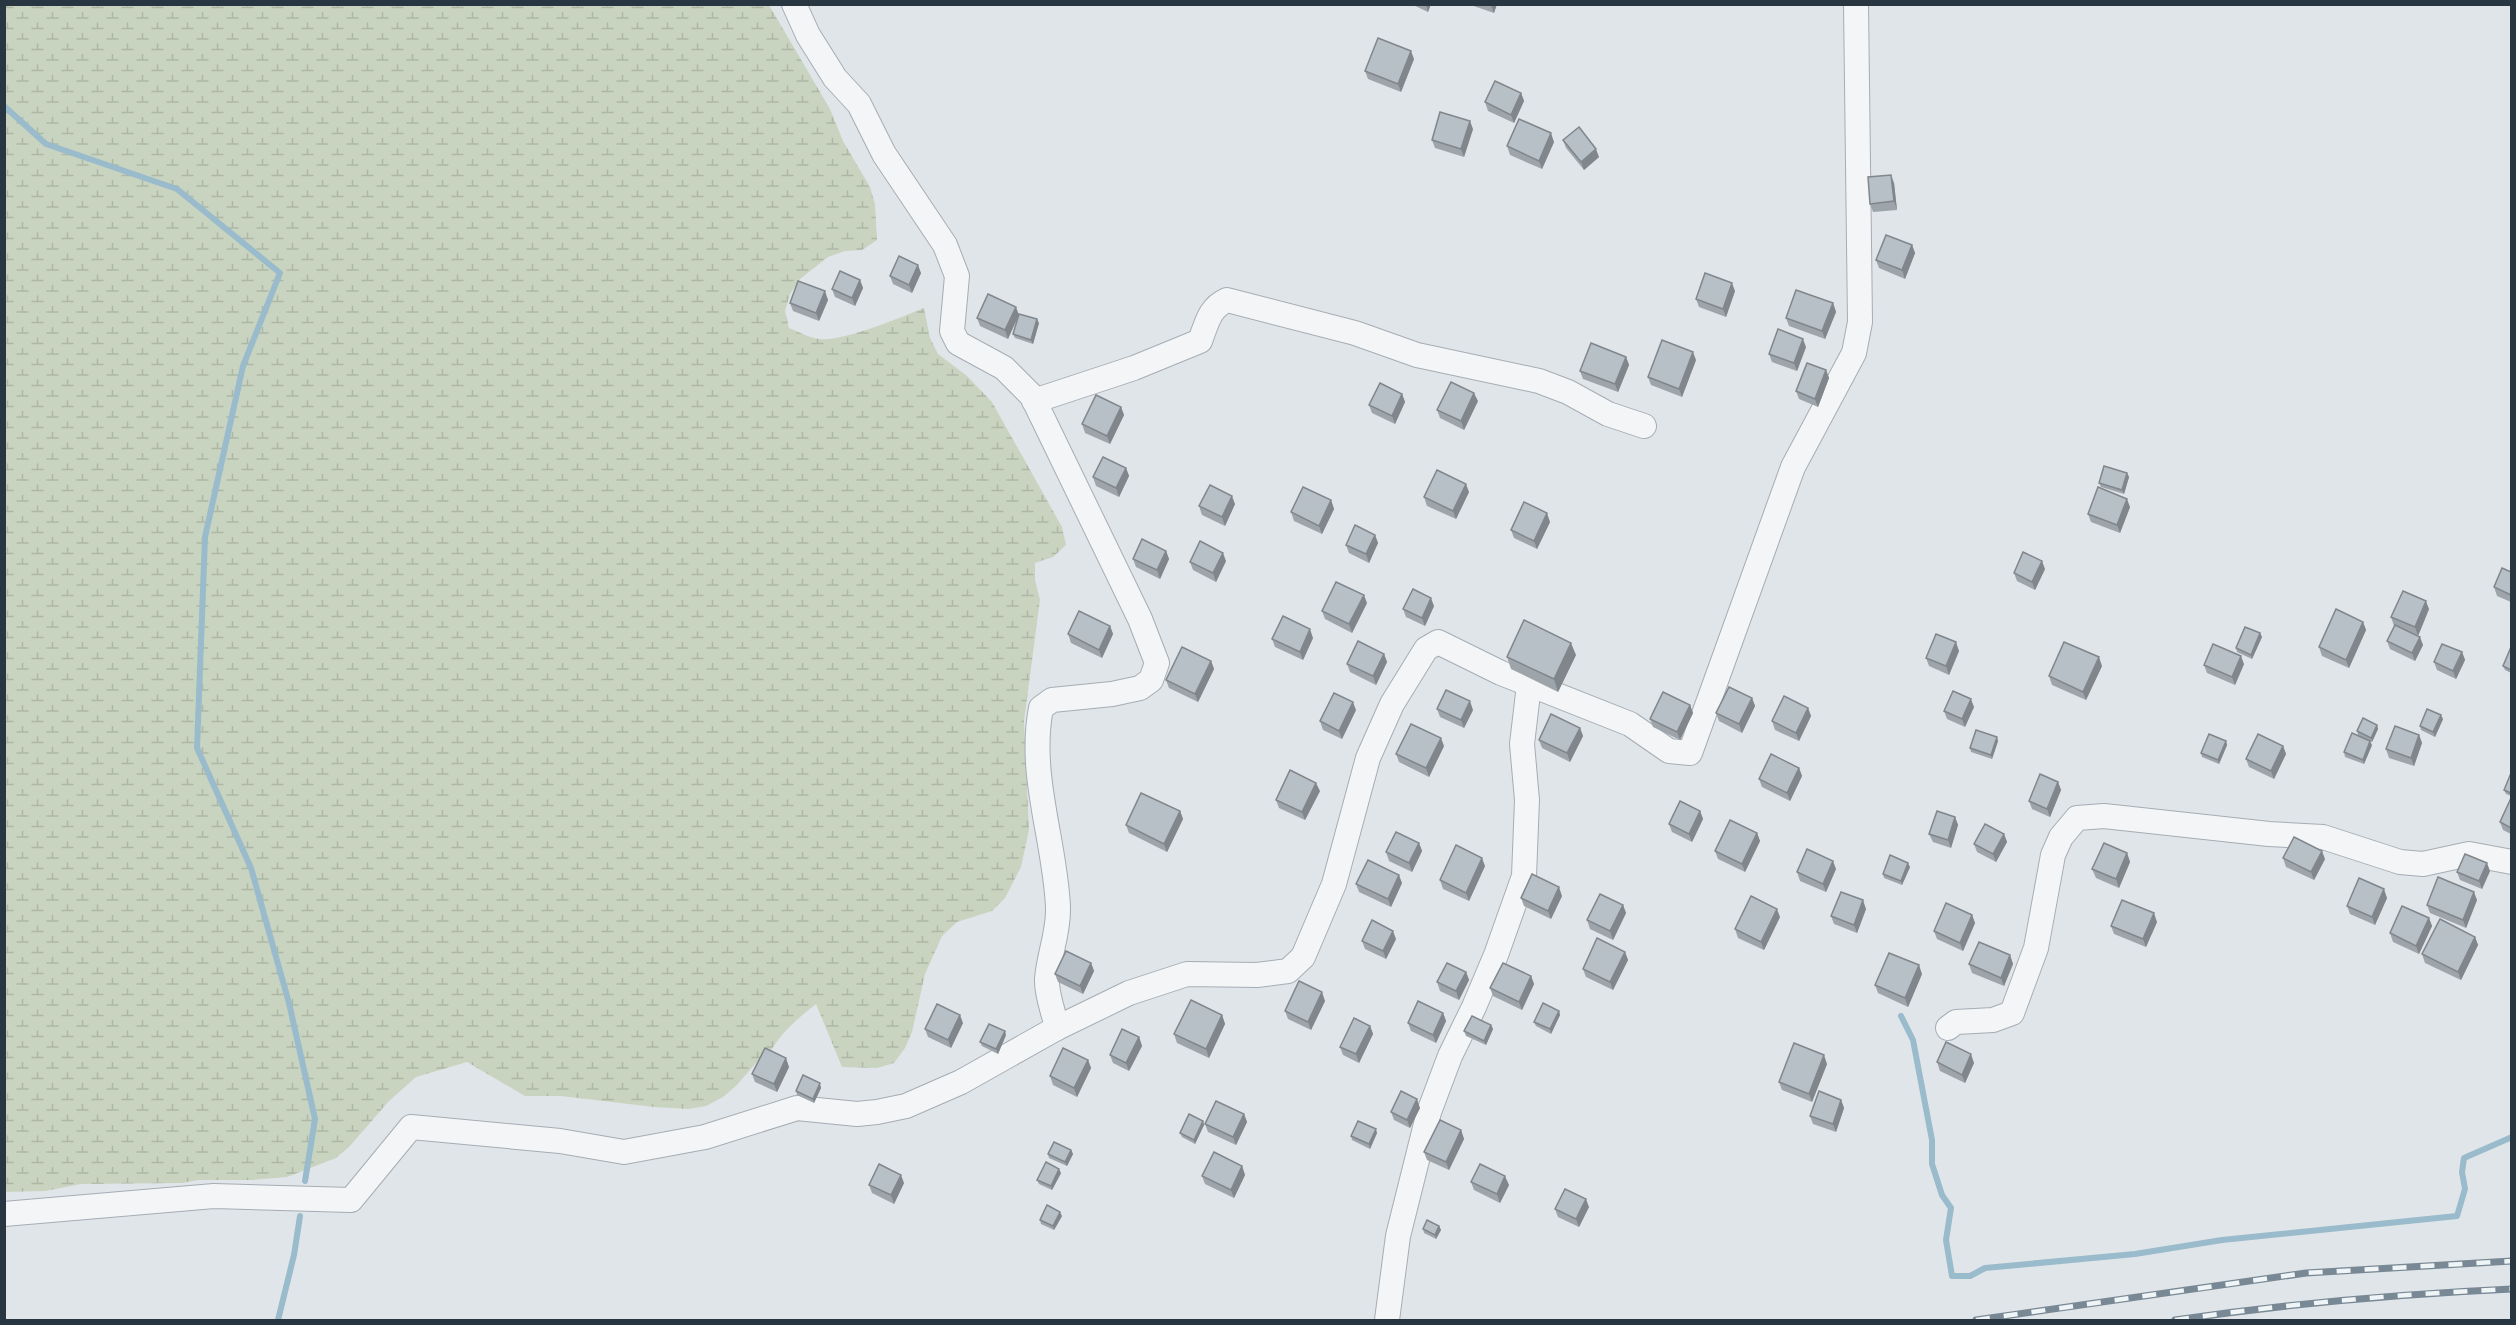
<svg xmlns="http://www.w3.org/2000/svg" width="2516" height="1325" font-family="'Titillium Web',sans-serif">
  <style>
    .wetland { fill: url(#wetland-marsh) }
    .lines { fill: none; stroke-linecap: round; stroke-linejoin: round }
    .stream { stroke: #99bbcb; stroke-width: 6 }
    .minor-casing { stroke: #a5adb4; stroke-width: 26 }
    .minor { stroke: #f3f5f7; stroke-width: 24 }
    .rail-casing { stroke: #788894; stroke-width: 7 }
    .rail { stroke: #eff4f7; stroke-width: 4.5; stroke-dasharray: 14; stroke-linecap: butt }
    .wall { fill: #9da5ab }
    .shaded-wall { fill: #80868b }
    .building { fill: #b7c0c7; stroke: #80868b; stroke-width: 1.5 }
  </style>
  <defs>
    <pattern id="wetland-marsh" width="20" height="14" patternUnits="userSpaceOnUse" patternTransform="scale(1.5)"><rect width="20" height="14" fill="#c9d4c0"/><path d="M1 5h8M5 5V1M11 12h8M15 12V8" fill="none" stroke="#adb7a6"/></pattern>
  </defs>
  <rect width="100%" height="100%" fill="#e0e5e9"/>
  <path class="wetland" d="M4,5H769L830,109L843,141L870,187L875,204L877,240L862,250L845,251L828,257L800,279L790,294L785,311L789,328C799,332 810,338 820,339C842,342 902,317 924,308L930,338L938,354L967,376L992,402L1062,527L1066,545L1053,557L1035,563V580L1040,600L1024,721L1029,830L1021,867L1005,898L992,911L957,922L942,936L925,974L912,1032L905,1048L894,1063L877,1068L842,1067L816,1004C796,1020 780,1033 768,1056L761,1057L737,1085L723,1097L706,1106L688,1109L654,1107L561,1096H525L467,1062L416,1077L389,1101L349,1147L336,1158L287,1177L252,1180H199L181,1183L81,1184L45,1191L5,1192Z"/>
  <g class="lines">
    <g class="stream">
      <polyline points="4,106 46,144 177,189 280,273 243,366 205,537 197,748 251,868 289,1003 315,1119 305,1181"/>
      <polyline points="1901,1016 1913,1040 1932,1140 1932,1164 1942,1195 1951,1208 1946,1240 1952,1276 1970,1276 1985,1268 2135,1254 2222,1240 2457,1216 2465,1189 2462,1172 2464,1158 2512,1137"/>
      <polyline points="278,1320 294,1255 300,1216"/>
    </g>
    <defs>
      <g id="minor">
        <path d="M794,4L808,35L835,78L859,104L884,154L945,245L957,276L952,331L958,343L1004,368L1032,396L1140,619L1157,663L1151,680L1140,688L1112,694L1052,700L1041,708C1028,775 1055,840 1058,907C1059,932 1049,954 1047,979C1046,994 1054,1013 1057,1028"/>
        <path d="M1034,401L1134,368L1200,341C1207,323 1209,308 1227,300L1355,333L1417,355L1539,381L1568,392L1608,414L1644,426"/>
        <polyline points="1948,1028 1956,1022 1993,1020 2012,1013 2036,948 2053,855 2061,837 2077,818 2104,816 2269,834 2323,837 2400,862 2423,864 2469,854 2512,862"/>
        <polyline points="4,1214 214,1196 351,1200 411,1127 560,1141 624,1152 705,1137 797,1108 857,1114 877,1112 906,1106 961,1082 1057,1028 1129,993 1187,974 1257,975 1288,971 1303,957 1334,884 1368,758 1392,704 1426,649 1438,642 1501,673 1630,724 1669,751 1690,753 1793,467 1854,353 1860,322 1856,4"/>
        <polyline points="1387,1320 1398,1236 1429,1112 1450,1056 1474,1007 1496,955 1524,876 1527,800 1522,744 1529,685"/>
      </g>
    </defs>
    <use href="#minor" class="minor-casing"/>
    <use href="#minor" class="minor"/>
    <defs>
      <g id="rail">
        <polyline points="1976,1320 2306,1273 2512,1261"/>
        <path d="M2175,1320C2287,1304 2398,1294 2512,1289"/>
      </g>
    </defs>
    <use href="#rail" class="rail-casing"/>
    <use href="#rail" class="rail"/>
  </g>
  <g class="wall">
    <polygon points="1411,4 1431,4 1428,12"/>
    <polygon points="1468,4 1497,4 1494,13"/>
    <polygon points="1414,59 1401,92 1368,79 1365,71"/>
    <polygon points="1521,93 1524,101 1514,123 1488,111 1485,102"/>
    <polygon points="1473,129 1464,157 1435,148 1432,140"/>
    <polygon points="1563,140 1599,157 1584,170 1566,148"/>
    <polygon points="1554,142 1542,169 1510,155 1507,146"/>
    <polygon points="1894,183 1897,210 1873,212 1870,204"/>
    <polygon points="1912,245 1915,253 1905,279 1879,268 1876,260"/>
    <polygon points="921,273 912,293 893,284 890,276"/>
    <polygon points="860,280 863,288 855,306 835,297 832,289"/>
    <polygon points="1735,291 1726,317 1699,307 1696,299"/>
    <polygon points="828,300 819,321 793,311 790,303"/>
    <polygon points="1833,303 1836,312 1825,339 1789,326 1786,318"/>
    <polygon points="1016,307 1008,339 980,326 977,318"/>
    <polygon points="1039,323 1033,344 1015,338 1013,334"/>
    <polygon points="1806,347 1797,371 1772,362 1769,354"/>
    <polygon points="1626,357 1629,365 1618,392 1583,379 1580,371"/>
    <polygon points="1696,360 1682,397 1651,385 1648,377"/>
    <polygon points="1826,370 1829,378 1818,407 1799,399 1796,391"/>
    <polygon points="1402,394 1405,402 1395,424 1372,413 1369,405"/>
    <polygon points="1478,401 1464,430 1440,418 1437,410"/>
    <polygon points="1121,407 1124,415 1110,444 1085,433 1082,424"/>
    <polygon points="1126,468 1129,476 1119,497 1096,486 1093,477"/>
    <polygon points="2127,473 2129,477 2124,494 2101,487 2099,483"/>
    <polygon points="1469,492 1456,519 1427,506 1424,497"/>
    <polygon points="1331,500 1334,509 1322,534 1294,521 1291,512"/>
    <polygon points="1235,504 1225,526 1202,515 1199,506"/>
    <polygon points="2130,507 2120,533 2091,522 2088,514"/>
    <polygon points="1550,522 1537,549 1514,538 1511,530"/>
    <polygon points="1375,535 1378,543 1369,563 1349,553 1346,545"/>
    <polygon points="1166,551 1169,559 1160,579 1136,567 1133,559"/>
    <polygon points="1226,561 1216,582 1193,570 1190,562"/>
    <polygon points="2045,569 2035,590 2017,581 2014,573"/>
    <polygon points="2511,572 2511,602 2497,596 2494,587"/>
    <polygon points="1367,603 1352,633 1325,619 1322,611"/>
    <polygon points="1434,606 1425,626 1406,617 1403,609"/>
    <polygon points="2429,609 2418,636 2423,645 2415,661 2390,649 2387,641 2394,626 2391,617"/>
    <polygon points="2363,622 2366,630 2349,668 2322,656 2319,647"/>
    <polygon points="1110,626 1113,634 1102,658 1071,643 1068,634"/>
    <polygon points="2260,633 2262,637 2252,659 2237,652 2236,648"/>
    <polygon points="1313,638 1303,660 1275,647 1272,639"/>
    <polygon points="2511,647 2511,673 2505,670 2503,666"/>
    <polygon points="1959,651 1949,675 1929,666 1926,658"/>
    <polygon points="2462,652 2465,660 2456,679 2437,670 2434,662"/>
    <polygon points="1384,654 1387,662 1376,685 1350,672 1347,664"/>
    <polygon points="1576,655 1558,692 1511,669 1507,657"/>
    <polygon points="1211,661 1214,669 1198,702 1169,688 1166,680"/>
    <polygon points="2244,664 2235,685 2207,673 2204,665"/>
    <polygon points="2102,666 2086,700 2052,685 2049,676"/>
    <polygon points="1752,698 1755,706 1742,733 1719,721 1716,713"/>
    <polygon points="1690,705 1693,713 1680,740 1653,727 1650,719"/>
    <polygon points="1974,707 1965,727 1947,719 1944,711"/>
    <polygon points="1808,708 1811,716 1799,741 1775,730 1772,721"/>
    <polygon points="1437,709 1473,710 1464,728 1440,717"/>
    <polygon points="1356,710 1342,739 1323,730 1320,721"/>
    <polygon points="2443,719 2435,737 2421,730 2420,726"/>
    <polygon points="2377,725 2378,729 2372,742 2358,735 2357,731"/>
    <polygon points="1580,728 1583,736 1570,762 1542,748 1539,740"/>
    <polygon points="2419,735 2422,743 2414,766 2389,758 2386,749"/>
    <polygon points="1998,741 1992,759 1971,752 1970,748"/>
    <polygon points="2226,741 2227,745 2219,764 2202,757 2201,753"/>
    <polygon points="2372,745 2364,764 2345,757 2344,752"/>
    <polygon points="1444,746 1429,777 1399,762 1396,754"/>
    <polygon points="2283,746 2286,754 2274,779 2249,767 2246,759"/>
    <polygon points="1799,768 1802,776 1790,801 1762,787 1759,779"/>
    <polygon points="2511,773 2511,796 2506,794 2504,790"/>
    <polygon points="2058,782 2061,790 2050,817 2032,809 2029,801"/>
    <polygon points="1320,791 1305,820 1279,808 1276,800"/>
    <polygon points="2511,798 2511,834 2503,830 2500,822"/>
    <polygon points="1180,811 1183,819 1167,852 1129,833 1126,825"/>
    <polygon points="1700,811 1703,819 1692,842 1672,832 1669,824"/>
    <polygon points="1955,817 1958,825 1951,848 1933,842 1929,834"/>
    <polygon points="1757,833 1760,841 1745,872 1718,859 1715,851"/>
    <polygon points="2004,834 2007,842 1996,862 1977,852 1974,844"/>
    <polygon points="1419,843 1422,851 1412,872 1389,861 1386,852"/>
    <polygon points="2127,853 2130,862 2119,888 2096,878 2092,869"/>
    <polygon points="2283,858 2325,859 2314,880 2286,867"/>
    <polygon points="1485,866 1469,901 1443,889 1440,880"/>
    <polygon points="1910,867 1902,885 1884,878 1883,874"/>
    <polygon points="1836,869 1826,892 1800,881 1797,872"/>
    <polygon points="2490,871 2482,889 2460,880 2457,872"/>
    <polygon points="1402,883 1391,907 1359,892 1356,884"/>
    <polygon points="1562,896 1551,919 1524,906 1521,898"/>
    <polygon points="2387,898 2375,925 2350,914 2347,906"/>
    <polygon points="2477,900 2466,928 2430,913 2427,905"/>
    <polygon points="1623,905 1626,913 1613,940 1590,929 1587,920"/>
    <polygon points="1866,909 1857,933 1834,924 1831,916"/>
    <polygon points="1972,915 1975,923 1963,951 1937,939 1934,931"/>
    <polygon points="1780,917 1764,950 1738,938 1735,929"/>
    <polygon points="2429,918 2432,926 2419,954 2393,942 2390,933"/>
    <polygon points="2157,922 2146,947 2114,934 2111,926"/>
    <polygon points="2475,937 2478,945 2461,980 2425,963 2422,954"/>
    <polygon points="1396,939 1386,959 1365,949 1362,941"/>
    <polygon points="1625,952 1628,960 1613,990 1586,977 1583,969"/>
    <polygon points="2010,955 2013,964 2004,986 1972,973 1969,964"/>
    <polygon points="1091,963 1094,971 1083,994 1058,982 1055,974"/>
    <polygon points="1466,972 1469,980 1459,1000 1440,991 1437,982"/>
    <polygon points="1922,974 1908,1007 1878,993 1875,985"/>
    <polygon points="1531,976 1534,984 1522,1010 1493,996 1490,988"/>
    <polygon points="1325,1001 1311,1030 1288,1019 1285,1011"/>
    <polygon points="1559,1011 1560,1015 1551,1034 1536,1026 1534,1022"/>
    <polygon points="1443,1013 1446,1021 1436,1043 1411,1031 1408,1023"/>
    <polygon points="1222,1015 1225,1024 1209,1058 1177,1043 1174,1034"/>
    <polygon points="963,1023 951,1048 928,1037 925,1029"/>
    <polygon points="1491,1025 1493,1029 1486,1045 1466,1036 1464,1031"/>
    <polygon points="1370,1026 1373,1034 1359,1063 1343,1055 1340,1047"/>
    <polygon points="1006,1035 998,1054 982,1046 980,1042"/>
    <polygon points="1139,1037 1142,1046 1129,1071 1113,1063 1110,1055"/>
    <polygon points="1088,1060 1091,1068 1077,1097 1053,1085 1050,1076"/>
    <polygon points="1937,1062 1974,1063 1965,1083 1940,1071"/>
    <polygon points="1827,1064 1812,1102 1782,1090 1779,1082"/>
    <polygon points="789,1067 777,1092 755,1082 752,1074"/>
    <polygon points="821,1088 814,1103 797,1095 796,1091"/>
    <polygon points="1841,1100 1844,1108 1836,1132 1813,1124 1810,1116"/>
    <polygon points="1420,1108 1410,1128 1394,1120 1391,1112"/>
    <polygon points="1244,1114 1247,1122 1236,1145 1208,1132 1205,1124"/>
    <polygon points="1203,1121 1204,1125 1195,1144 1182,1137 1180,1133"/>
    <polygon points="1461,1130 1464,1139 1449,1170 1427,1160 1424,1152"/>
    <polygon points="1377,1133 1370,1149 1352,1140 1351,1136"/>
    <polygon points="1071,1150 1073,1154 1067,1166 1049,1158 1048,1154"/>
    <polygon points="1242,1166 1245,1175 1234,1198 1205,1184 1202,1176"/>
    <polygon points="1061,1173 1052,1190 1039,1184 1037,1180"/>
    <polygon points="1471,1182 1509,1185 1500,1203 1474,1190"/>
    <polygon points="904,1183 894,1204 872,1193 869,1185"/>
    <polygon points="1589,1207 1579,1227 1558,1217 1555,1209"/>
    <polygon points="1062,1216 1054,1230 1041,1224 1040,1220"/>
    <polygon points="1439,1226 1441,1230 1436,1239 1424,1233 1423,1229"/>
  </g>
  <g class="shaded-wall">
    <polygon points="1426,4 1431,4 1428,12"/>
    <polygon points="1492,4 1497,4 1494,13 1491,5"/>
    <polygon points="1411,51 1414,59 1401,92 1398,84"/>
    <polygon points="1521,93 1524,101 1514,123 1511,115"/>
    <polygon points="1470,121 1473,129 1464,157 1461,149"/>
    <polygon points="1551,133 1554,142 1542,169 1539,161"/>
    <polygon points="1596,149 1599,157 1584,170 1581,162"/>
    <polygon points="1891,175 1894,183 1897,210 1894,201"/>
    <polygon points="1912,245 1915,253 1905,279 1902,270"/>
    <polygon points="918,265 921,273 912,293 909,285"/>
    <polygon points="860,280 863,288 855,306 852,298"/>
    <polygon points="1732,283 1735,291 1726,317 1723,309"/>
    <polygon points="825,291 828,300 819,321 816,313"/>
    <polygon points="1833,303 1836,312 1825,339 1822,331"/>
    <polygon points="1016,307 1019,315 1008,339 1005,330"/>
    <polygon points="1037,319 1039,323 1033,344 1031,340"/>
    <polygon points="1803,339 1806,347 1797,371 1794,363"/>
    <polygon points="1693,352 1696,360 1682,397 1679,389"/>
    <polygon points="1626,357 1629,365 1618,392 1615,384"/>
    <polygon points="1826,370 1829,378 1818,407 1815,399"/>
    <polygon points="1474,393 1478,401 1464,430 1461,421"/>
    <polygon points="1402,394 1405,402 1395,424 1392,416"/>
    <polygon points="1121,407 1124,415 1110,444 1107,436"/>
    <polygon points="1126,468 1129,476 1119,497 1116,488"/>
    <polygon points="2127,473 2129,477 2124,494 2122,490"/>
    <polygon points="1466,484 1469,492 1456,519 1453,511"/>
    <polygon points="1232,496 1235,504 1225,526 1222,517"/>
    <polygon points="2127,499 2130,507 2120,533 2117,525"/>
    <polygon points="1331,500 1334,509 1322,534 1319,526"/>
    <polygon points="1547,513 1550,522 1537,549 1534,541"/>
    <polygon points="1375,535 1378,543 1369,563 1366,554"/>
    <polygon points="1166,551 1169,559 1160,579 1157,570"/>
    <polygon points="1223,553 1226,561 1216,582 1213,573"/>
    <polygon points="2042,561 2045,569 2035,590 2032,582"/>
    <polygon points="1364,595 1367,603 1352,633 1349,624"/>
    <polygon points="1431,598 1434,606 1425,626 1422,618"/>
    <polygon points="2426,601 2429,609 2418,636 2415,627"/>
    <polygon points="2363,622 2366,630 2349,668 2346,660"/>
    <polygon points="1110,626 1113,634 1102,658 1099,650"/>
    <polygon points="1310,629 1313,638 1303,660 1300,652"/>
    <polygon points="2260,633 2262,637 2252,659 2251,655"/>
    <polygon points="2420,637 2423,645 2415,661 2412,653"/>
    <polygon points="1956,642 1959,651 1949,675 1946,666"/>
    <polygon points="1571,643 1576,655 1558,692 1554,679"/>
    <polygon points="2462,652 2465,660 2456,679 2453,671"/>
    <polygon points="1384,654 1387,662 1376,685 1373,676"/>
    <polygon points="2241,656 2244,664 2235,685 2232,677"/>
    <polygon points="2099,657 2102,666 2086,700 2083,692"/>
    <polygon points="1211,661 1214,669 1198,702 1195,694"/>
    <polygon points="1752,698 1755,706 1742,733 1739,724"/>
    <polygon points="1971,699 1974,707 1965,727 1962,719"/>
    <polygon points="1470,701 1473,710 1464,728 1461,720"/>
    <polygon points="1353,702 1356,710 1342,739 1339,731"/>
    <polygon points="1690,705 1693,713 1680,740 1677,732"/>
    <polygon points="1808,708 1811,716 1799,741 1796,733"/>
    <polygon points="2441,715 2443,719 2435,737 2433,732"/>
    <polygon points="2377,725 2378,729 2372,742 2371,738"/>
    <polygon points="1580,728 1583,736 1570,762 1567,753"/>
    <polygon points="2419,735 2422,743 2414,766 2411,758"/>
    <polygon points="1997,737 1998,741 1992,759 1991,755"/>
    <polygon points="1441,738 1444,746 1429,777 1426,768"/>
    <polygon points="2226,741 2227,745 2219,764 2218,760"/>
    <polygon points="2370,741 2372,745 2364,764 2363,760"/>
    <polygon points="2283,746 2286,754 2274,779 2271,771"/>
    <polygon points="1799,768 1802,776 1790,801 1787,793"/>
    <polygon points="2058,782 2061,790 2050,817 2047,809"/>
    <polygon points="1316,783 1320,791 1305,820 1302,812"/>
    <polygon points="1180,811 1183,819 1167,852 1164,844"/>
    <polygon points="1700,811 1703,819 1692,842 1689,834"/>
    <polygon points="1955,817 1958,825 1951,848 1948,840"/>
    <polygon points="1757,833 1760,841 1745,872 1742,864"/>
    <polygon points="2004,834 2007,842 1996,862 1993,854"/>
    <polygon points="1419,843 1422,851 1412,872 1409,863"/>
    <polygon points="2322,851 2325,859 2314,880 2311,872"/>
    <polygon points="2127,853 2130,862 2119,888 2116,879"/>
    <polygon points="1482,858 1485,866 1469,901 1466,893"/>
    <polygon points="1833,861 1836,869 1826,892 1823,884"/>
    <polygon points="1908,863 1910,867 1902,885 1901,881"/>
    <polygon points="2487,863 2490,871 2482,889 2479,881"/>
    <polygon points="1399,875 1402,883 1391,907 1388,899"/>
    <polygon points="1559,887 1562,896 1551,919 1548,911"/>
    <polygon points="2384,889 2387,898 2375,925 2372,917"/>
    <polygon points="2474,892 2477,900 2466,928 2463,920"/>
    <polygon points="1863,900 1866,909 1857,933 1854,925"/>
    <polygon points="1623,905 1626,913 1613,940 1610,931"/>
    <polygon points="1777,909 1780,917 1764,950 1761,942"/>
    <polygon points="2154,913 2157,922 2146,947 2143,939"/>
    <polygon points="1972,915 1975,923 1963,951 1960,943"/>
    <polygon points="2429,918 2432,926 2419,954 2416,946"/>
    <polygon points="1393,931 1396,939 1386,959 1383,951"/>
    <polygon points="2475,937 2478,945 2461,980 2458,972"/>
    <polygon points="1625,952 1628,960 1613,990 1610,982"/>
    <polygon points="2010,955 2013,964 2004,986 2001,978"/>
    <polygon points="1091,963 1094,971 1083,994 1080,986"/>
    <polygon points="1919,965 1922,974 1908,1007 1905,998"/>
    <polygon points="1466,972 1469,980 1459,1000 1456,991"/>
    <polygon points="1531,976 1534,984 1522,1010 1519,1002"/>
    <polygon points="1322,992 1325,1001 1311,1030 1308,1022"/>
    <polygon points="1559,1011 1560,1015 1551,1034 1550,1029"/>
    <polygon points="1443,1013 1446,1021 1436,1043 1433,1035"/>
    <polygon points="960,1015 963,1023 951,1048 948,1040"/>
    <polygon points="1222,1015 1225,1024 1209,1058 1206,1049"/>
    <polygon points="1491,1025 1493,1029 1486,1045 1484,1041"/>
    <polygon points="1370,1026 1373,1034 1359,1063 1356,1054"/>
    <polygon points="1005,1031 1006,1035 998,1054 996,1049"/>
    <polygon points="1139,1037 1142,1046 1129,1071 1126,1063"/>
    <polygon points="1971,1054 1974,1063 1965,1083 1962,1075"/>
    <polygon points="1824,1055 1827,1064 1812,1102 1809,1094"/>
    <polygon points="786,1058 789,1067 777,1092 774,1084"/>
    <polygon points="1088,1060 1091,1068 1077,1097 1074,1088"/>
    <polygon points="820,1083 821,1088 814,1103 813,1099"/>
    <polygon points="1417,1099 1420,1108 1410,1128 1407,1120"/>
    <polygon points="1841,1100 1844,1108 1836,1132 1833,1124"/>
    <polygon points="1244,1114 1247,1122 1236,1145 1233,1137"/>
    <polygon points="1203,1121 1204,1125 1195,1144 1194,1140"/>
    <polygon points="1376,1129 1377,1133 1370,1149 1369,1144"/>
    <polygon points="1461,1130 1464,1139 1449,1170 1446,1162"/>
    <polygon points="1071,1150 1073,1154 1067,1166 1065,1162"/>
    <polygon points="1242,1166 1245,1175 1234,1198 1231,1190"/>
    <polygon points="1059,1169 1061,1173 1052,1190 1051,1186"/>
    <polygon points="901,1175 904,1183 894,1204 891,1195"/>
    <polygon points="1505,1176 1509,1185 1500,1203 1497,1194"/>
    <polygon points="1586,1199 1589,1207 1579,1227 1576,1219"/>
    <polygon points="1060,1212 1062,1216 1054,1230 1053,1226"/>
    <polygon points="1439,1226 1441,1230 1436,1239 1435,1235"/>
  </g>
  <g class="building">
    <polygon points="1378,38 1411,51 1398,84 1365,71"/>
    <polygon points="1495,81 1521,93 1511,115 1485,102"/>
    <polygon points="1440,112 1470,121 1461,149 1432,140"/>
    <polygon points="1519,119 1551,133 1539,161 1507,146"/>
    <polygon points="1579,127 1596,149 1581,162 1563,140"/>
    <polygon points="1891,175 1894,201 1870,204 1868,177"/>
    <polygon points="1886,235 1912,245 1902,270 1876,260"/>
    <polygon points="899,256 918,265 909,285 890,276"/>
    <polygon points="840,271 860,280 852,298 832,289"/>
    <polygon points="1705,273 1732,283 1723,309 1696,299"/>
    <polygon points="798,281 825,291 816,313 790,303"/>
    <polygon points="1796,290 1833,303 1822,331 1786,318"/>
    <polygon points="988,294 1016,307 1005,330 977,318"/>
    <polygon points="1019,314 1037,319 1031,340 1013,334"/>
    <polygon points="1778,329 1803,339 1794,363 1769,354"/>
    <polygon points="1662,340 1693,352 1679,389 1648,377"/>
    <polygon points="1591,343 1626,357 1615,384 1580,371"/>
    <polygon points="1807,363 1826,370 1815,399 1796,391"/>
    <polygon points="1451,382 1474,393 1461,421 1437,410"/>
    <polygon points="1380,383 1402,394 1392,416 1369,405"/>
    <polygon points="1096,395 1121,407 1107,436 1082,424"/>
    <polygon points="1103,457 1126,468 1116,488 1093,477"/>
    <polygon points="2104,466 2127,473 2122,490 2099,483"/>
    <polygon points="1437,470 1466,484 1453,511 1424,497"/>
    <polygon points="1210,485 1232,496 1222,517 1199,506"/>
    <polygon points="1303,487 1331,500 1319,526 1291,512"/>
    <polygon points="2098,487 2127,499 2117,525 2088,514"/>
    <polygon points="1524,502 1547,513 1534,541 1511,530"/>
    <polygon points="1355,525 1375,535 1366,554 1346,545"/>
    <polygon points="1142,539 1166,551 1157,570 1133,559"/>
    <polygon points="1200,541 1223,553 1213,573 1190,562"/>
    <polygon points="2023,552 2042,561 2032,582 2014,573"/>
    <polygon points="2502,568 2511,572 2511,595 2494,587"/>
    <polygon points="1336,582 1364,595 1349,624 1322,611"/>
    <polygon points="1413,589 1431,598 1422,618 1403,609"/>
    <polygon points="2403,591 2426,601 2415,627 2391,617"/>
    <polygon points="2336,609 2363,622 2346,660 2319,647"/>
    <polygon points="1079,611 1110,626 1099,650 1068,634"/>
    <polygon points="1283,616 1310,629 1300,652 1272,639"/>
    <polygon points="1524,620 1571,643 1554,679 1507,657"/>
    <polygon points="2395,625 2420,637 2412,653 2387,641"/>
    <polygon points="2245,627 2260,633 2251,655 2236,648"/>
    <polygon points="1936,634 1956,642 1946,666 1926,658"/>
    <polygon points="1358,641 1384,654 1373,676 1347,664"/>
    <polygon points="2064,642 2099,657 2083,692 2049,676"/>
    <polygon points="2213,644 2241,656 2232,677 2204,665"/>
    <polygon points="2442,644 2462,652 2453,671 2434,662"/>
    <polygon points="1182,647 1211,661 1195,694 1166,680"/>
    <polygon points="2511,647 2511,670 2503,666"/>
    <polygon points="1729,687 1752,698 1739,724 1716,713"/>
    <polygon points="1446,690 1470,701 1461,720 1437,709"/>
    <polygon points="1953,691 1971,699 1962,719 1944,711"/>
    <polygon points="1663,692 1690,705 1677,732 1650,719"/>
    <polygon points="1334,693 1353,702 1339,731 1320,721"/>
    <polygon points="1784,696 1808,708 1796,733 1772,721"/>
    <polygon points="2427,709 2441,715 2433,732 2420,726"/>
    <polygon points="1551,714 1580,728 1567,753 1539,740"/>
    <polygon points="2363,718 2377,725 2371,738 2357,731"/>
    <polygon points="1411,724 1441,738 1426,768 1396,754"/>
    <polygon points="2395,726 2419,735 2411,758 2386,749"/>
    <polygon points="1976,730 1997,737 1991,755 1970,748"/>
    <polygon points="2352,733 2370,741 2363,760 2344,752"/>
    <polygon points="2209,734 2226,741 2218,760 2201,753"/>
    <polygon points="2258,734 2283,746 2271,771 2246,759"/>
    <polygon points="1771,754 1799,768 1787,793 1759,779"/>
    <polygon points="1290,770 1316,783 1302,812 1276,800"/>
    <polygon points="2511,773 2511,793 2504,790"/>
    <polygon points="2040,774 2058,782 2047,809 2029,801"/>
    <polygon points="1141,793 1180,811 1164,844 1126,825"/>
    <polygon points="2511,798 2511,828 2500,822"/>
    <polygon points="1680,801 1700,811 1689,834 1669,824"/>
    <polygon points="1937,811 1955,817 1948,840 1929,834"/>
    <polygon points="1730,820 1757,833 1742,864 1715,851"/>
    <polygon points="1985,824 2004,834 1993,854 1974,844"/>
    <polygon points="1396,832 1419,843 1409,863 1386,852"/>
    <polygon points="2294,837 2322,851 2311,872 2283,858"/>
    <polygon points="2104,843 2127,853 2116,879 2092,869"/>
    <polygon points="1456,845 1482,858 1466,893 1440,880"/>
    <polygon points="1807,849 1833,861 1823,884 1797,872"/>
    <polygon points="2465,854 2487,863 2479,881 2457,872"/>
    <polygon points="1890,855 1908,863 1901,881 1883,874"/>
    <polygon points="1368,860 1399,875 1388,899 1356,884"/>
    <polygon points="1532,874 1559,887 1548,911 1521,898"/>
    <polygon points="2438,877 2474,892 2463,920 2427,905"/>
    <polygon points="2359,878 2384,889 2372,917 2347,906"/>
    <polygon points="1841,892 1863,900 1854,925 1831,916"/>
    <polygon points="1600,894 1623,905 1610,931 1587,920"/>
    <polygon points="1751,896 1777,909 1761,942 1735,929"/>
    <polygon points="2122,900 2154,913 2143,939 2111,926"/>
    <polygon points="1946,903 1972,915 1960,943 1934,931"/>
    <polygon points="2402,906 2429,918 2416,946 2390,933"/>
    <polygon points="2440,919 2475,937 2458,972 2422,954"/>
    <polygon points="1372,920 1393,931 1383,951 1362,941"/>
    <polygon points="1597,938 1625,952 1610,982 1583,969"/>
    <polygon points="1979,942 2010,955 2001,978 1969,964"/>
    <polygon points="1066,951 1091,963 1080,986 1055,974"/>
    <polygon points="1889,953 1919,965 1905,998 1875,985"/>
    <polygon points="1447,963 1466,972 1456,991 1437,982"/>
    <polygon points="1503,963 1531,976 1519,1002 1490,988"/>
    <polygon points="1299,981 1322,992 1308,1022 1285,1011"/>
    <polygon points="1191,1000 1222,1015 1206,1049 1174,1034"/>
    <polygon points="1418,1001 1443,1013 1433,1035 1408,1023"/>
    <polygon points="1543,1003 1559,1011 1550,1029 1534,1022"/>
    <polygon points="937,1004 960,1015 948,1040 925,1029"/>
    <polygon points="1472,1016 1491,1025 1484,1041 1464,1031"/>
    <polygon points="1354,1018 1370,1026 1356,1054 1340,1047"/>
    <polygon points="989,1024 1005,1031 996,1049 980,1042"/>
    <polygon points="1122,1029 1139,1037 1126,1063 1110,1055"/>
    <polygon points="1946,1042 1971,1054 1962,1075 1937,1062"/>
    <polygon points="1794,1043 1824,1055 1809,1094 1779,1082"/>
    <polygon points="765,1048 786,1058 774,1084 752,1074"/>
    <polygon points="1063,1048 1088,1060 1074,1088 1050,1076"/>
    <polygon points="803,1075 820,1083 813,1099 796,1091"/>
    <polygon points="1401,1091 1417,1099 1407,1120 1391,1112"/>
    <polygon points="1819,1091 1841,1100 1833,1124 1810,1116"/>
    <polygon points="1216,1101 1244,1114 1233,1137 1205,1124"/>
    <polygon points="1189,1114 1203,1121 1194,1140 1180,1133"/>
    <polygon points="1440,1120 1461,1130 1446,1162 1424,1152"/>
    <polygon points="1358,1121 1376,1129 1369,1144 1351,1136"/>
    <polygon points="1054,1142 1071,1150 1065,1162 1048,1154"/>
    <polygon points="1214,1152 1242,1166 1231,1190 1202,1176"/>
    <polygon points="1046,1162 1059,1169 1051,1186 1037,1180"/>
    <polygon points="879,1164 901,1175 891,1195 869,1185"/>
    <polygon points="1480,1164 1505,1176 1497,1194 1471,1182"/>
    <polygon points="1565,1189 1586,1199 1576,1219 1555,1209"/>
    <polygon points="1047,1205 1060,1212 1053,1226 1040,1220"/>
    <polygon points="1427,1220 1439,1226 1435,1235 1423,1229"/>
  </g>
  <rect width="2516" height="1325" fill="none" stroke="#283642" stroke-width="12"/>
</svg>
